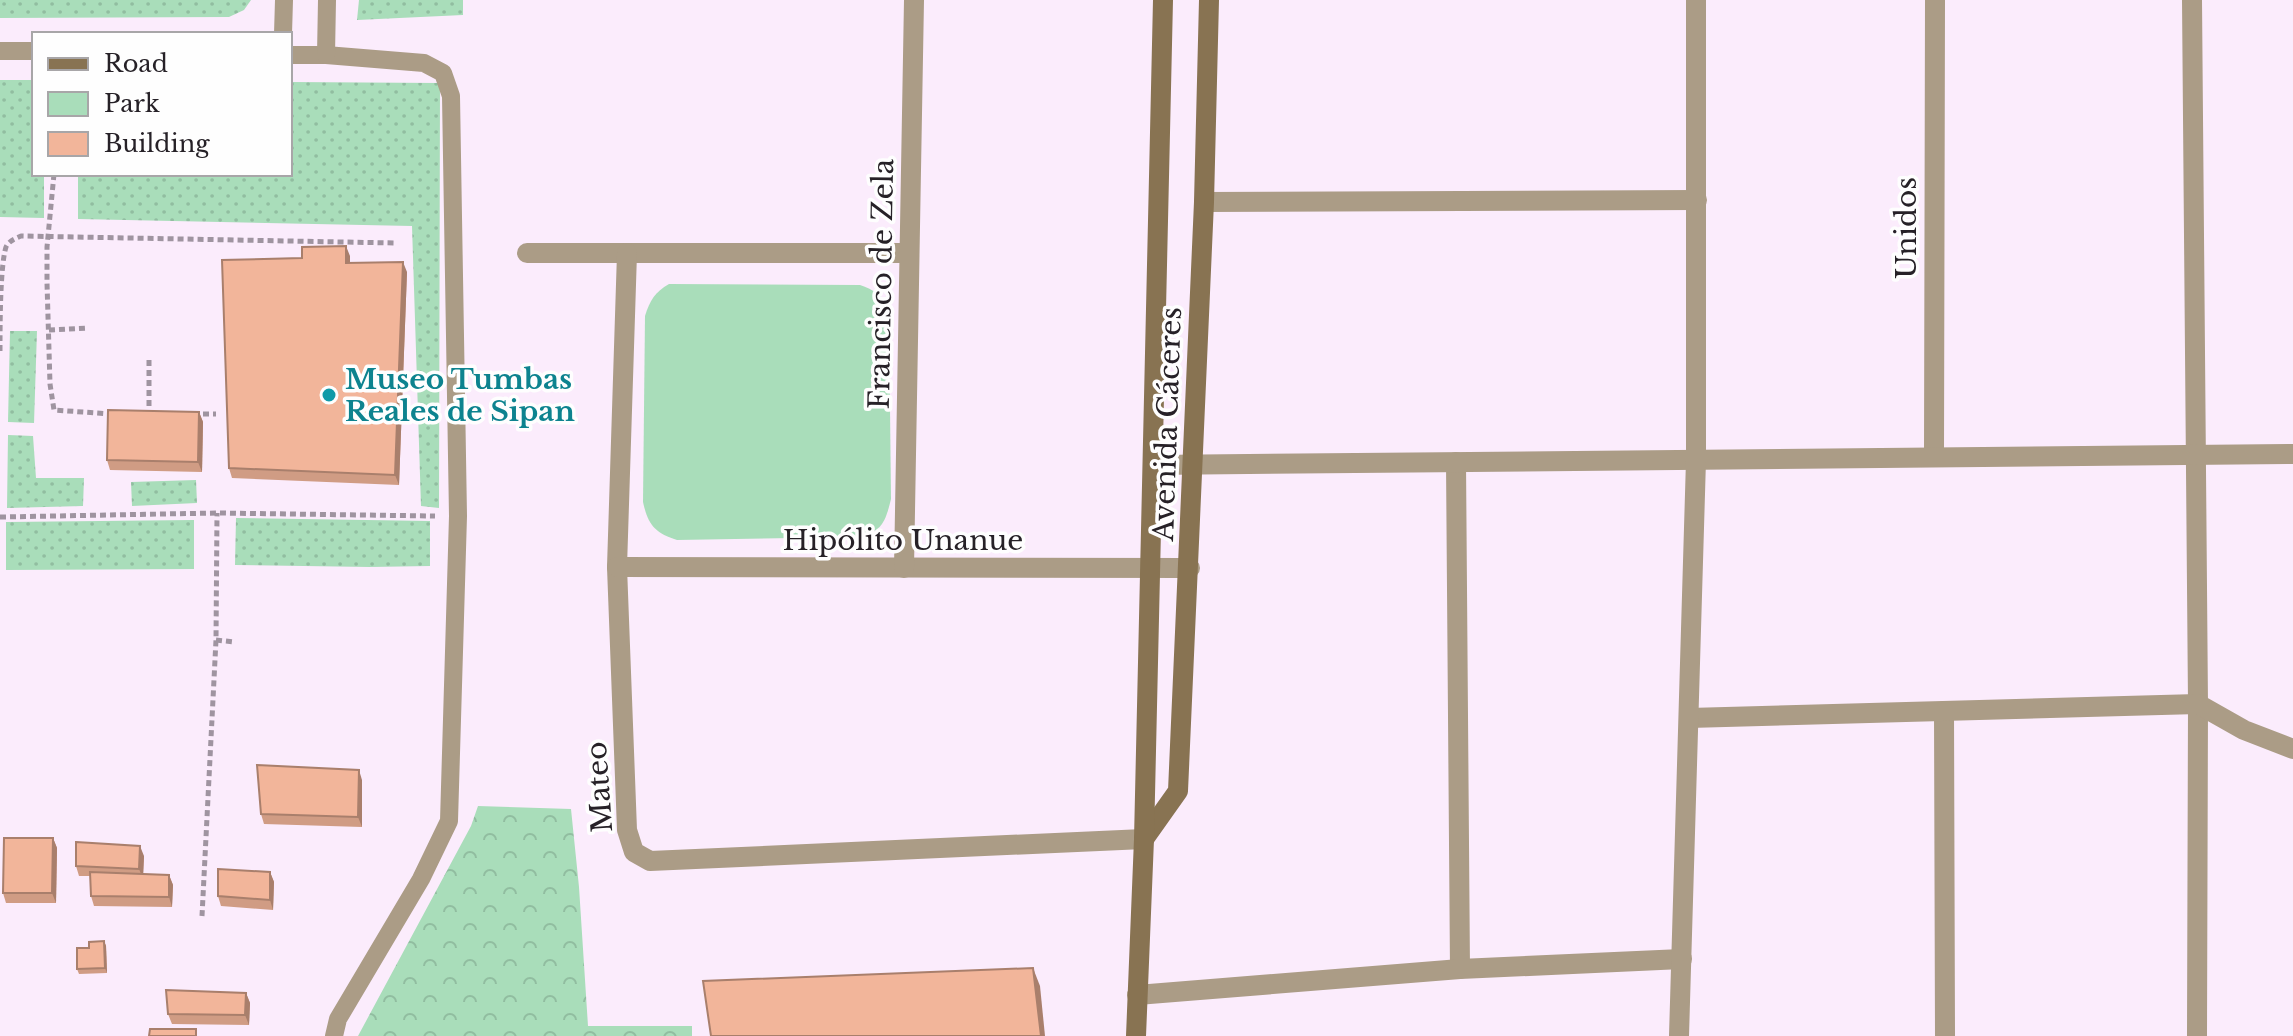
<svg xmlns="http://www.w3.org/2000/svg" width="2293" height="1036" font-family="'Libre Baskerville',serif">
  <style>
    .grass { fill: url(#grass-dots) }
    .forest { fill: url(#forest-crowns) }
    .green { fill: #a9ddba }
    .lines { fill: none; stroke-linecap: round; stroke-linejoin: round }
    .path { stroke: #9f94a0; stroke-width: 5; stroke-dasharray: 6 4; stroke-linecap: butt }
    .lane { stroke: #ab9c86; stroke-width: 18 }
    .street { stroke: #ab9c86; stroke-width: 20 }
    .secondary { stroke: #887352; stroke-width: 20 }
    .wall { fill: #d09c84 }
    .shaded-wall { fill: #a97f6c }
    .building { fill: #f2b59a; stroke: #a97f6c; stroke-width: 2 }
    .culture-dot { fill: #0f9aa8; stroke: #fefefe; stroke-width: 3 }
    .labels { text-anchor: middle; stroke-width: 7; stroke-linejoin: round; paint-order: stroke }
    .street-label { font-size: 28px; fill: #262127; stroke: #fefefe }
    .culture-label { font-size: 28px; font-weight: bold; fill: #0d838f; stroke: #fefefe; text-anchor: start }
  </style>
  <defs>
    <pattern id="grass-dots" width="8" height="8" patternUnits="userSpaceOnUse" patternTransform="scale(2)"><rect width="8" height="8" fill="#a9ddba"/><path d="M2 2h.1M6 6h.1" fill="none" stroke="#91bda0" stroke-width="1.8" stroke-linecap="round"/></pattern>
    <pattern id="forest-crowns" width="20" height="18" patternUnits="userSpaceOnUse" patternTransform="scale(2)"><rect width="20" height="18" fill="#a9ddba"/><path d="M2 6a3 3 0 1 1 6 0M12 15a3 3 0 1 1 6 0" fill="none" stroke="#91bda0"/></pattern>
  </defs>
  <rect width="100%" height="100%" fill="#fbecfc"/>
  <g class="grass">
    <polygon points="0,0 251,0 244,10 229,17 0,18"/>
    <polygon points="359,0 463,0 463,15 357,20"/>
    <polygon points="0,80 34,80 34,174 44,174 44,218 0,217"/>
    <polygon points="290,82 440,83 439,508 421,506 412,226 78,219 78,174 290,174"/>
    <polygon points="10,331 37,331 34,423 8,422"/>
    <polygon points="8,435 33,436 36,478 84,478 83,506 7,508"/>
    <polygon points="196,480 197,503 132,506 131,482"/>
    <polygon points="236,518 430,521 430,566 370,567 235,565"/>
    <polygon points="194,520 194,569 6,570 6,522"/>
  </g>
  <polygon class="forest" points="478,806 571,809 579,887 588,1026 692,1026 692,1036 358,1036 471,826"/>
  <path class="green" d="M669,284L860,285C879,292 885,297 889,317L891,499C885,524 881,533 855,537L677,540C655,533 648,525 643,502L645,316C650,300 655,292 669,284Z"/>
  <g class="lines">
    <g class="path">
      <polyline points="54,174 47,247 47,283 50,384 54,410 111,414"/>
      <polyline points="49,330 88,328"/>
      <path d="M0,351C0,327 0,266 6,247C9,241 14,239 21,236L396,243"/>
      <polyline points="149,360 149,414"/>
      <polyline points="193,414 216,414"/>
      <polyline points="0,517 217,513 435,516"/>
      <polyline points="216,640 234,642"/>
      <polyline points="202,916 216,640 217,513"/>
    </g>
    <g class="lane">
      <polyline points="283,34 284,0"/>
      <polyline points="0,51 34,51"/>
      <polyline points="290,55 326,55 424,63 443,73 451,96 458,516 449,821 421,879 338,1019 334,1036"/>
      <polyline points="326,55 327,0"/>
    </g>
    <g class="street">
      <polyline points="2192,0 2198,704 2197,1036"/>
      <polyline points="1204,202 1697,200"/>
      <polyline points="527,253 909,253"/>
      <polyline points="627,253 617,567 627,830 634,852 650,861 1144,839"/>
      <polyline points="1934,457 1935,0"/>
      <polyline points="1456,462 1460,969"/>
      <polyline points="1153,465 2293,454"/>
      <polyline points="617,567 1190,568"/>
      <polyline points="904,568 914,0"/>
      <polyline points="1944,711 1945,1036"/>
      <polyline points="1689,718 2198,704 2244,730 2293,749"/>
      <polyline points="1137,995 1460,969 1682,959"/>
      <polyline points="1679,1036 1696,460 1696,0"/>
    </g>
    <g class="secondary">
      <polyline points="1144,839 1178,791 1204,202 1209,0"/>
      <polyline points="1136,1036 1144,839 1163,0"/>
    </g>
  </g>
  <g class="wall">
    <polygon points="350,256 350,263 407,272 399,485 232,478 229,468 302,258"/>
    <polygon points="199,412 203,422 202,472 110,470 107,460"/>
    <polygon points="362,780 362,827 264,824 261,814"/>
    <polygon points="53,838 57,848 56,903 6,903 3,893"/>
    <polygon points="144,856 143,874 169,875 173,885 172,907 94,906 91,896 90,876 79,876 76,866"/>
    <polygon points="270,872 274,882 273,910 221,906 218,896"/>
    <polygon points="104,941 106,946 107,973 79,974 77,969"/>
    <polygon points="246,993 250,1003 249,1025 172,1024 168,1014"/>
  </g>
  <g class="shaded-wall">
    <polygon points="346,246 350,256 350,273 346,263"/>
    <polygon points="403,262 407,272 399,485 395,475"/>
    <polygon points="199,412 203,422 202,472 198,462"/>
    <polygon points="359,770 362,780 362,827 358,817"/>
    <polygon points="53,838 57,848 56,903 52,893"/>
    <polygon points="140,846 144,856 143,879 139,869"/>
    <polygon points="270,872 274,882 273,910 270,900"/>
    <polygon points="169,875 173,885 172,907 169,897"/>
    <polygon points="104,941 106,946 107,973 105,968"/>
    <polygon points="1033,968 1040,986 1045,1036 1041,1036"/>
    <polygon points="246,993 250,1003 249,1025 245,1015"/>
  </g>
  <g class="building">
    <polygon points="346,246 346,263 403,262 395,475 229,468 222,260 302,258 302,247"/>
    <polygon points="108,410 199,412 198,462 107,460"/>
    <polygon points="257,765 359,770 358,817 261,814"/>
    <polygon points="4,838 53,838 52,893 3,893"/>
    <polygon points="76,842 140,846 139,869 76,866"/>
    <polygon points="218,869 270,872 270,900 218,896"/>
    <polygon points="90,872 169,875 169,897 91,896"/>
    <polygon points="104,941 105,968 77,969 77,948 89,948 89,942"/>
    <polygon points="1033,968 1041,1036 711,1036 703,981"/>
    <polygon points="166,990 246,993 245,1015 168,1014"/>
    <polygon points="150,1029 196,1029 196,1036 149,1036"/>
  </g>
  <circle class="culture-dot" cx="329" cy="395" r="8"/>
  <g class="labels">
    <g class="street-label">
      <text transform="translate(1906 228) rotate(-90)" y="10">Unidos</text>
      <text transform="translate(881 284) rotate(-89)" y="10">Francisco de Zela</text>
      <text transform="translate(1167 424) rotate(-88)" y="10">Avenida Cáceres</text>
      <text x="903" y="550">Hipólito Unanue</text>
      <text transform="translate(599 787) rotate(-94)" y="10">Mateo</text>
    </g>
    <g class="culture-label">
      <text x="345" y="389">Museo Tumbas<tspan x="345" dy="32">Reales de Sipan</tspan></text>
    </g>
  </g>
  <rect x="32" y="32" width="260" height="144" fill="#fefefe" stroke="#a8a6a8" stroke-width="2"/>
  <rect x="48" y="58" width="40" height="12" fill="#887352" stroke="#a8a6a8" stroke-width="2"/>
  <text x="104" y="72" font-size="24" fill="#262127">Road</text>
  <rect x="48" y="92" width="40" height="24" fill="#a9ddba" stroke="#a8a6a8" stroke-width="2"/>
  <text x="104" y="112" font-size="24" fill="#262127">Park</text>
  <rect x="48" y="132" width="40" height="24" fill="#f2b59a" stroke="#a8a6a8" stroke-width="2"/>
  <text x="104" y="152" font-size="24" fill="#262127">Building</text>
</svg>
